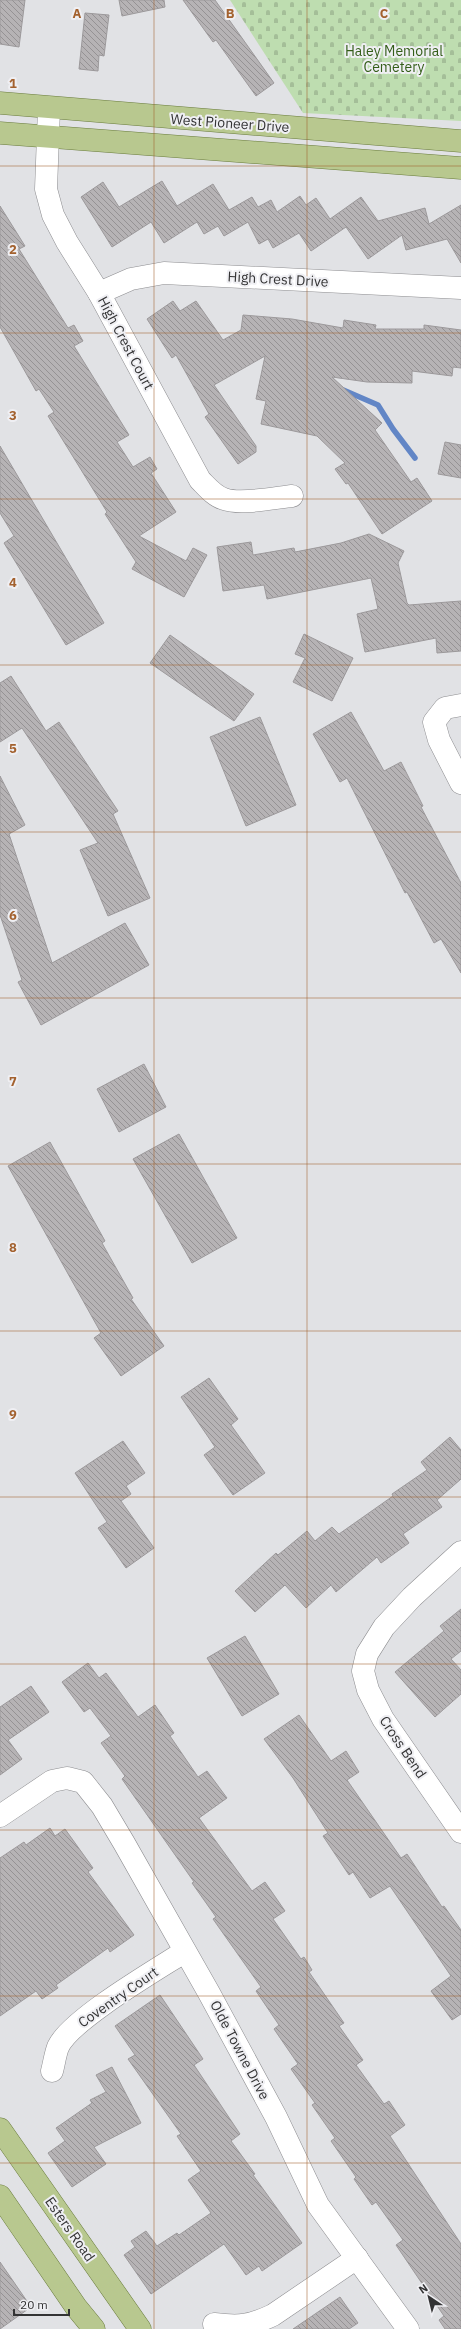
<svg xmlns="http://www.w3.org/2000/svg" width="461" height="2329" font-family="'IBM Plex Sans',sans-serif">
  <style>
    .cemetery { fill: url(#cemetery-stones) }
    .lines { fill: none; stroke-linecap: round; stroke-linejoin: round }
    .stream { stroke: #6286c6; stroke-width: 5.5 }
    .building { fill: url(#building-back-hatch); stroke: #9c999b }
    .minor-casing { stroke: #8d8d90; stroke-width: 23 }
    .major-casing { stroke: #6a7c3e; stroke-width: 23 }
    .minor { stroke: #fff; stroke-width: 22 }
    .major { stroke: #b8c88f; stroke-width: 22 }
    .grid { fill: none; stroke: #a3612e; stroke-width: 1; stroke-opacity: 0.55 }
    .labels { text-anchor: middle; stroke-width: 4; stroke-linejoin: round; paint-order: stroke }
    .park-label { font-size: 14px; fill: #345e19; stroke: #efeff3 }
    .street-label { font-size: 14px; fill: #333334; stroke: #efeff3 }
    .grid-label { font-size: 13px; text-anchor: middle; font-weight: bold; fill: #a3612e; stroke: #efeff3; stroke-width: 4; stroke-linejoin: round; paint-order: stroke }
  </style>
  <defs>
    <pattern id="cemetery-stones" width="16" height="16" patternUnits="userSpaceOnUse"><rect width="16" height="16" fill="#beddb0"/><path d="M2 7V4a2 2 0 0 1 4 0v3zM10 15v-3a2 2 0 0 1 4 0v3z" fill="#a4be98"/></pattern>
    <pattern id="building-back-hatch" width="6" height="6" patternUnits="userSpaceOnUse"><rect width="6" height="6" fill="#b6b3b5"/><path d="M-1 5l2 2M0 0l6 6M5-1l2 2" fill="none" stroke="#959294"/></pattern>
  </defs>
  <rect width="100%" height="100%" fill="#e1e2e5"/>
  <polygon class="cemetery" points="230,0 461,0 461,121 303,113"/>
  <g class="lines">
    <polyline class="stream" points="341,389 378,405 393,429 415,458"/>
  </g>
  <g class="building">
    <polygon points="0,0 25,0 19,47 0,44"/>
    <polygon points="119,0 164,0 165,7 122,16"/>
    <polygon points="183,0 215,0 274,83 256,96 216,40 213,42"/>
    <polygon points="85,13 109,15 104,56 99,55 98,71 79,69"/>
    <polygon points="162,181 177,206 213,184 229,210 252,197 258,207 271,200 277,212 300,196 306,205 316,198 330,219 361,197 378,221 425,208 429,224 461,205 461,263 447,239 406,250 402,235 368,259 346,227 311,251 299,233 273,248 268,239 259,244 248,222 224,236 218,226 204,234 197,222 164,243 151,222 112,247 81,197 103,182 119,207"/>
    <polygon points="0,206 25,246 19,249 68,328 74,325 83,341 74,346 129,435 117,442 133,467 150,457 157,469 151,473 176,512 139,536 186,561 193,548 207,555 184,597 132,569 136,562 105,514 107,512 48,416 54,412 39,389 36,391 0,327"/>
    <polygon points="173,301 180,311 196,301 223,340 241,330 243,315 292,319 343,328 344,320 376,325 375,329 424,329 424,325 461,330 461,368 453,367 452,376 412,371 412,383 367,382 332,377 382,423 375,430 411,482 417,478 432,501 382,534 348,483 346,484 335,469 345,463 317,436 261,424 266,401 256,399 265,356 214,385 256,446 256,452 238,464 205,417 209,414 176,355 172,358 147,319"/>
    <polygon points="445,442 461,445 461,478 438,474"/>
    <polygon points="0,446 104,623 66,645 4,543 14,536 0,513"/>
    <polygon points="369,534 404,551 398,563 407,603 409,605 461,601 461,651 437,653 436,638 365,652 357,614 378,609 371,578 267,599 264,585 223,591 217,547 251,542 253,555 294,548 295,552 341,543"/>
    <polygon points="304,634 353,658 332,701 293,682 305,658 295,654"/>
    <polygon points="170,635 254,694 234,721 150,663"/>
    <polygon points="11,676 46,731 59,722 118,811 113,814 150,898 108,916 80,850 98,843 22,728 0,742 0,683"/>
    <polygon points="351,712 384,771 401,762 423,806 421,807 461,883 461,973 441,939 434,943 407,892 405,893 347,778 340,782 313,734"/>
    <polygon points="260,717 296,805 246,826 210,737"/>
    <polygon points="0,776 25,825 9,834 52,963 125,923 149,965 41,1025 18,982 22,980 0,915"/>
    <polygon points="144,1064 166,1107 119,1132 97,1089"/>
    <polygon points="179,1134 237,1238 192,1263 133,1159"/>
    <polygon points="50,1142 105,1241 102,1243 133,1298 131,1299 164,1346 121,1376 94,1338 101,1333 8,1166"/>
    <polygon points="209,1378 238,1419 231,1425 265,1473 233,1495 204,1455 215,1447 181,1397"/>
    <polygon points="450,1437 461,1450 461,1479 437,1500 442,1507 403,1534 409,1543 381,1563 377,1557 336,1592 331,1585 306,1608 285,1585 255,1612 235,1591 276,1553 278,1555 307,1531 315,1541 332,1527 339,1534 393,1496 392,1494 427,1470 421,1462"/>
    <polygon points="123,1441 145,1473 126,1486 131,1494 121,1501 154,1548 126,1568 98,1528 107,1522 75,1473"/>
    <polygon points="461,1609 461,1651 451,1659 461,1670 461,1694 435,1717 395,1672 444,1631 440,1626"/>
    <polygon points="245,1636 279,1694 242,1716 207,1658"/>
    <polygon points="88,1663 99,1678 106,1673 138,1717 155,1705 174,1733 170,1736 198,1777 207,1771 227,1798 199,1818 252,1891 265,1882 285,1911 273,1919 301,1959 304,1957 312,1970 309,1972 344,2023 339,2026 363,2060 356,2065 384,2104 389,2101 405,2125 390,2136 461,2244 461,2329 445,2329 439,2320 444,2316 396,2245 403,2240 376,2202 372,2205 354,2179 356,2177 331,2141 335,2138 312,2105 315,2103 291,2069 298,2064 274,2029 279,2025 256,1991 261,1987 213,1919 216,1917 192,1883 194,1882 122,1779 125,1776 101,1743 111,1736 90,1708 84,1712 62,1682"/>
    <polygon points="31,1686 49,1712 8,1740 22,1759 0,1775 0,1707"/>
    <polygon points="299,1715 331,1761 346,1751 359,1772 347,1780 401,1858 407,1854 442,1907 444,1906 461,1930 461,2014 452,2020 431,1991 451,1976 390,1886 370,1898 353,1872 349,1875 323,1836 328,1833 293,1778 264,1739"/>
    <polygon points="50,1828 55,1836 65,1829 93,1868 88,1872 134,1935 110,1952 108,1948 56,1985 58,1988 42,1999 36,1991 0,2016 0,1858 24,1842 26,1845"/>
    <polygon points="160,1995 203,2059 194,2065 240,2134 231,2141 255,2174 253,2175 302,2243 262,2271 259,2266 246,2275 224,2244 151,2294 124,2255 135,2247 131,2241 146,2231 157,2246 177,2233 179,2235 211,2213 188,2180 201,2171 177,2136 181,2134 128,2059 135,2055 115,2026"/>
    <polygon points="112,2067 141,2123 94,2147 106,2164 72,2187 48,2153 65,2141 56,2128 92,2103 90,2100 106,2092 96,2075"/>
    <polygon points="0,2262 31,2307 0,2329"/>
    <polygon points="340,2297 358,2323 349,2329 293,2329"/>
  </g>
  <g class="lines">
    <defs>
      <g id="minor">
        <path d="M49,109L46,189L53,215L67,242L99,293L200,480C207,487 214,496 224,499C240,505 274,498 292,496"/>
        <polyline points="99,293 131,279 164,273 461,288"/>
        <polyline points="461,705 445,708 434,722 439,740 461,783"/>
        <polyline points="461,1552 412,1597 384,1627 367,1654 363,1671 368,1690 383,1719 461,1832"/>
        <polyline points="0,1816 52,1781 67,1778 83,1782 102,1806 124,1843 209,1993 276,2117 318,2205 408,2329"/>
        <path d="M52,2071C54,2064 55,2055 58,2047C70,2020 156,1970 184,1952"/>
        <path d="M214,2324C240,2327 250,2326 273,2315L357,2258"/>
      </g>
      <g id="major">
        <polyline points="0,103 461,141"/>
        <polyline points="0,133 461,168"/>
        <polyline points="0,2129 140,2329"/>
        <polyline points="0,2196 76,2307 94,2329"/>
      </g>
    </defs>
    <use href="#minor" class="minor-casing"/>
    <use href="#major" class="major-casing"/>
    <use href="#minor" class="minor"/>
    <use href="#major" class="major"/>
  </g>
  <path class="grid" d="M154,0V2329M307,0V2329M0,166H461M0,333H461M0,499H461M0,665H461M0,832H461M0,998H461M0,1164H461M0,1331H461M0,1497H461M0,1664H461M0,1830H461M0,1996H461M0,2163H461"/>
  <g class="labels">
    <g class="park-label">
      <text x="394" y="56">Haley Memorial<tspan x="394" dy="16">Cemetery</tspan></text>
    </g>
    <g class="street-label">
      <text transform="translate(230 123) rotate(4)" y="5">West Pioneer Drive</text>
      <text transform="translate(278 279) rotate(3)" y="5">High Crest Drive</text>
      <text transform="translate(126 343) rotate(62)" y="5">High Crest Court</text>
      <text transform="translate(403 1747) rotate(56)" y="5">Cross Bend</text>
      <text transform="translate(118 1997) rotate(-35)" y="5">Coventry Court</text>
      <text transform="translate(240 2050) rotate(62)" y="5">Olde Towne Drive</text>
      <text transform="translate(70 2229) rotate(55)" y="5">Esters Road</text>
    </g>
  </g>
  <g class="grid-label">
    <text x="77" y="18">A</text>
    <text x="230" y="18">B</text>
    <text x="384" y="18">C</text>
    <text x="13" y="88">1</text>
    <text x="13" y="254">2</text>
    <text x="13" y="420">3</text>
    <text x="13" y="587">4</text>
    <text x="13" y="753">5</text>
    <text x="13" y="920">6</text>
    <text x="13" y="1086">7</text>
    <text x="13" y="1252">8</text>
    <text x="13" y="1419">9</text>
  </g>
  <g transform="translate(429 2297) rotate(325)" stroke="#efeff3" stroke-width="3" paint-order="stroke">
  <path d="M0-3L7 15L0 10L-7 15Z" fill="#333334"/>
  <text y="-6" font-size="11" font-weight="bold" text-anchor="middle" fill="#333334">N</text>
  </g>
  <path d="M14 2309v6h55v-6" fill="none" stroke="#333334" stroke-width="2"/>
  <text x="20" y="2309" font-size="12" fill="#333334" stroke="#efeff3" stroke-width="3" paint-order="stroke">20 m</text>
</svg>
